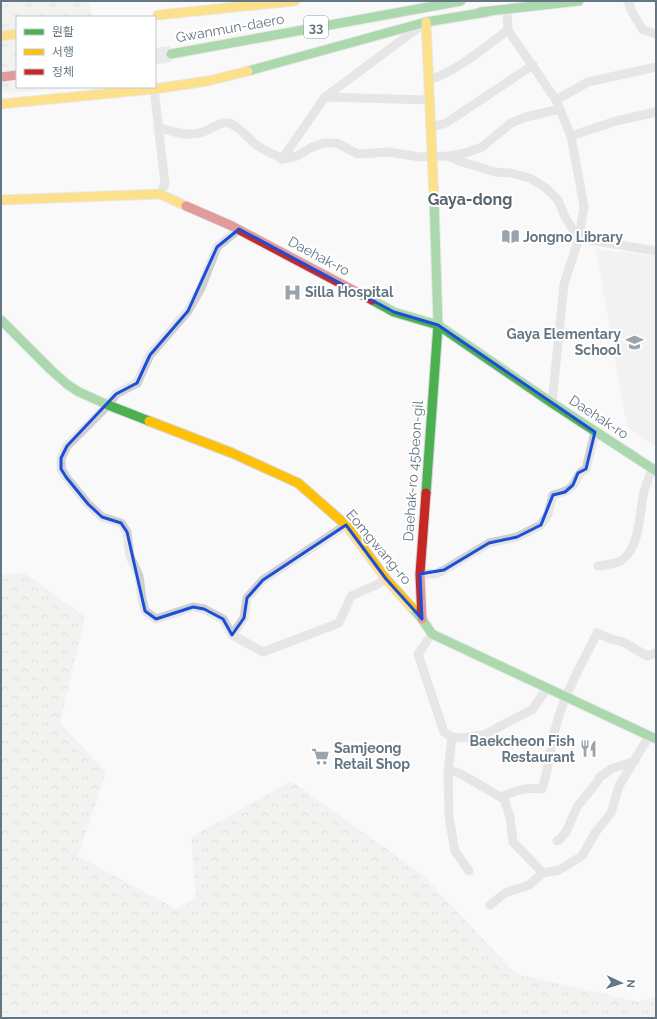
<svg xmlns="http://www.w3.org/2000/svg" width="657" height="1019" font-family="Raleway,'Noto Sans KR',sans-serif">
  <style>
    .built { fill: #e8e9e9 }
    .forest { fill: url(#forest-crowns) }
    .park { fill: url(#park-tufts) }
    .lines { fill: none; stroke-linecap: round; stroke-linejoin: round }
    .highway-tunnel { stroke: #d4d8dc; stroke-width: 16; stroke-dasharray: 16 8; stroke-linecap: butt }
    .fast-casing { stroke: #d5d6d7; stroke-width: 11 }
    .slow-casing { stroke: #d5d6d7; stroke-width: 11 }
    .jam-casing { stroke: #d5d6d7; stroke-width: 11 }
    .street { stroke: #cecfd0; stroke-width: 9 }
    .fast { stroke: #4caf50; stroke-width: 9 }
    .slow { stroke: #ffc107; stroke-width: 9 }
    .jam { stroke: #c62828; stroke-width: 9 }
    .marked { fill: none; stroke: #1d4ed8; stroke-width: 3; stroke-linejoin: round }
    .labels { text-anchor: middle; stroke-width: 4; stroke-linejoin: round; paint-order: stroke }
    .shield { fill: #fff; stroke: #939fa8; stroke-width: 1 }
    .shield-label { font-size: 13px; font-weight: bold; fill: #657683 }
    .street-label { font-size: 14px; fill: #657683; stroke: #fff }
    .poi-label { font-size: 14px; font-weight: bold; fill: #657683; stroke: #fff; text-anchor: start }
    .quarter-label { font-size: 16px; font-weight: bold; fill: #57646e; stroke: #fff }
  </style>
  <defs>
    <pattern id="forest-crowns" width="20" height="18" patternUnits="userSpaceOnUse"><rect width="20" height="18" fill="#e8ebe6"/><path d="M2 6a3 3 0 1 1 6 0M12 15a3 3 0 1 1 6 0" fill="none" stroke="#c0c3c0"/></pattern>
    <pattern id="park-tufts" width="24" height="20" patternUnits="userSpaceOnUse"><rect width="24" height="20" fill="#e8ebe6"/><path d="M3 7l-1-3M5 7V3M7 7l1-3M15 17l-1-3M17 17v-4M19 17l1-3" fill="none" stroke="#c0c3c0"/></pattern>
  </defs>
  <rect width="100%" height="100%" fill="#f9f9f9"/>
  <polygon class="built" points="596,249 656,256 656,447 627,427"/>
  <polygon class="forest" points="25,573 85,617 60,723 106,772 78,856 176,909 196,898 191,837 291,781 422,874 516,974 639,1002 656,996 656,1018 1,1018 1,575"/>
  <polygon class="park" points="27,1 89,1 92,17 17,17 17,87 102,87 1,93 1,4"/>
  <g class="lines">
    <polyline class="highway-tunnel" points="155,56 171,54"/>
    <defs>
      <g id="fast">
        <polyline points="480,12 579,1"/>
        <polyline points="171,54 461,1"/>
        <polyline points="248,71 426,22 487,12"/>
        <polyline points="372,300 394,312 438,325 552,403 656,471"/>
        <polyline points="1,320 51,370 68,385 79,392 108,405 149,421"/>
        <polyline points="426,493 438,325 434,198"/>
        <polyline points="412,608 422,619 432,634 656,739"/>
      </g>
      <g id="slow">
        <polyline points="158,15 295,1"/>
        <polyline points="426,22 434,198"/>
        <polyline points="1,36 17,34"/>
        <polyline points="1,104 154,89 208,81 248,71"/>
        <polyline points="1,200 160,194 186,206"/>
        <polyline points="149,421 232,453 298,483 346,525 386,579 412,608"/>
      </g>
      <g id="jam">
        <polyline points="1,77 17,75"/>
        <polyline points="186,206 232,226 372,300"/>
        <polyline points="422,619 420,574 426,493"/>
      </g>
    </defs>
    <use href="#fast" class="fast-casing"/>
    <use href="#slow" class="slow-casing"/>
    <use href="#jam" class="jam-casing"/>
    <g class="street">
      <polyline points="628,1 632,12 643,30 656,34"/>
      <polyline points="507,9 508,30 556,100 571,136 584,206 579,238 564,284 552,403"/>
      <path d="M429,80C458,70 484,48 508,30"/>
      <polyline points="154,89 165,184 160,194"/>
      <polyline points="325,97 430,100"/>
      <polyline points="556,100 588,82 656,67"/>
      <path d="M158,127C172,132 189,137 203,132C211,129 220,121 229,123C240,127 247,137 255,144C263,150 274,154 282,159L297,156L312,147L324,143H337L358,154L389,152L420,157L449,156L465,153L482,147L511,123L526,117L560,109"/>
      <polyline points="431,127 446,123 533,65"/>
      <polyline points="571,136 616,121 656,112"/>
      <polyline points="449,156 459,161 495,172 510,173 530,178 546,188 558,200 566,219 579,238 656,251"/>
      <polyline points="282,159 325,97 422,25"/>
      <polyline points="239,229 217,247 201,288 188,311 150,355 137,383 116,394 108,405 67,446 61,458 61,469 66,477 88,504 102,517 121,523 127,532 130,556 139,576 142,599 145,611 156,619 193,607 204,609 223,619 232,635 263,652 339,623 351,596 376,585 386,579"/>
      <path d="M598,566C606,565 616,564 622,560C641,546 639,512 644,492C646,484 650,476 652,468"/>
      <path d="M420,574H436L444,570L489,543L517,537L541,525L548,514L553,495C561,493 569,491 574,484C579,476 577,474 586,469L595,432"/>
      <polyline points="432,634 418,654 444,732 452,737 462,738 484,735 533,709 547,688"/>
      <polyline points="232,635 244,618 247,598 263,580 346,525"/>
      <polyline points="452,737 448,773 449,817 455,851 469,871"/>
      <polyline points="448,770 459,773 504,799 510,817 513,842 543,873"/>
      <path d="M501,797C517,790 525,787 542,789C549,769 550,747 556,726C564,694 583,662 597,633L611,639L623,642L647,656L656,653"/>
      <polyline points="557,841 559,840 566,832 577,807 597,782 600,777 611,769 635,761"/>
      <polyline points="490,905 505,893 529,885 543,873 559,870 582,856 595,833 611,813 619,786 649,736"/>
    </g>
    <use href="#fast" class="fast"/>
    <use href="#slow" class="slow"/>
    <use href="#jam" class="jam"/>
  </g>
  <path d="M0 0H657V1019H0ZM239,229L394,312L438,325L595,432L586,469L578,473L573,485L565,492L553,495L541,525L517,537L489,543L444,570L420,574L422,619L386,579L346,525L263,580L247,598L244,618L232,635L223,619L204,609L193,607L156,619L145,611L127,532L121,523L102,517L88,504L66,477L61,469V458L67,446L116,394L137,383L150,355L188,311L217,247Z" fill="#f9f9f9" fill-opacity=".55" fill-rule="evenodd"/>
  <path class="marked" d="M239,229L394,312L438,325L595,432L586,469L578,473L573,485L565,492L553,495L541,525L517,537L489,543L444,570L420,574L422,619L386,579L346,525L263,580L247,598L244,618L232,635L223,619L204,609L193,607L156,619L145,611L127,532L121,523L102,517L88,504L66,477L61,469V458L67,446L116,394L137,383L150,355L188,311L217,247Z"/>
  <defs>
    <symbol id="library-bare" viewBox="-9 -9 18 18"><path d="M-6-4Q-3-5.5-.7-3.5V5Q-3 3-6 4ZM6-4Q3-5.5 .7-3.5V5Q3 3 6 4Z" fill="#99a4ac" stroke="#fff" stroke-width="2.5" paint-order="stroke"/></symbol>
    <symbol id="hospital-bare" viewBox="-9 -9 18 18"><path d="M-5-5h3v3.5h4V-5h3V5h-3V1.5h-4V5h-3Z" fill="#99a4ac" stroke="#fff" stroke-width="2.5" paint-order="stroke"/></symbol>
    <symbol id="school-bare" viewBox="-9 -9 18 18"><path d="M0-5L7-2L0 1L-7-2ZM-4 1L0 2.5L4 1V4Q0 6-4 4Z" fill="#99a4ac" stroke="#fff" stroke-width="2.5" paint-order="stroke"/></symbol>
    <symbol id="restaurant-bare" viewBox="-9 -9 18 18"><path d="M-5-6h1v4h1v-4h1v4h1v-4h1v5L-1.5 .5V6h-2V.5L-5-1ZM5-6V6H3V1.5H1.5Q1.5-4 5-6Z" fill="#99a4ac" stroke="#fff" stroke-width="2.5" paint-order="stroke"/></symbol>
    <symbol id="supermarket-bare" viewBox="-9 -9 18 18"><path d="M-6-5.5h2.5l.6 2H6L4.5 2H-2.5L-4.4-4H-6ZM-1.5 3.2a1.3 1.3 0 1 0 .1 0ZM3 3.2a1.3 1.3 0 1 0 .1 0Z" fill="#99a4ac" stroke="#fff" stroke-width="2.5" paint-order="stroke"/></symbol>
  </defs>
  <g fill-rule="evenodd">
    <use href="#library-bare" x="498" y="224" width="25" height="25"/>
    <use href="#hospital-bare" x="280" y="280" width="25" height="25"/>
    <use href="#school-bare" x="622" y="330" width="25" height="25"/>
    <use href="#restaurant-bare" x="576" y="736" width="25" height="25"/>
    <use href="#supermarket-bare" x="308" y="744" width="25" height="25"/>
  </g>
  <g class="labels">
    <rect class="shield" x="304" y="16" width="24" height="22" rx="3"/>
    <g class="shield-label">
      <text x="316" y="32">33</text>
    </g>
    <g class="street-label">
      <text transform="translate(230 28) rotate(-10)" y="5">Gwanmun-daero</text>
      <text transform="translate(319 256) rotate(28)" y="5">Daehak-ro</text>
      <text transform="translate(599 417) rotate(33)" y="5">Daehak-ro</text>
      <text transform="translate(413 471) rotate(-86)" y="5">Daehak-ro 45beon-gil</text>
      <text transform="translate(379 547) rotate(50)" y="5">Eomgwang-ro</text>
    </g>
    <g class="poi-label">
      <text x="523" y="242">Jongno Library</text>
      <text x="305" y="297">Silla Hospital</text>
      <text x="621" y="339" text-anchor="end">Gaya Elementary<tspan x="621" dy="16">School</tspan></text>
      <text x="575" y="746" text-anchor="end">Baekcheon Fish<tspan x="575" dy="16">Restaurant</tspan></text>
      <text x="334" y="753">Samjeong<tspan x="334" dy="16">Retail Shop</tspan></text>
    </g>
    <g class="quarter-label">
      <text x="470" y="205">Gaya-dong</text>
    </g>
  </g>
  <rect width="657" height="1019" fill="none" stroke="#657683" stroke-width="4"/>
  <rect x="16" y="16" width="140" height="72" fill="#ffffff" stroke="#c1c8cd"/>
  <rect x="24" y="29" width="20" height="6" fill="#4caf50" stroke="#c1c8cd"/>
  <text x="52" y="36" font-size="12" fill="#657683">원활</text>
  <rect x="24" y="49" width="20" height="6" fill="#ffc107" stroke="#c1c8cd"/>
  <text x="52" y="56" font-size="12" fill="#657683">서행</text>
  <rect x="24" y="69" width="20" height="6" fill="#c62828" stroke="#c1c8cd"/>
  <text x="52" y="76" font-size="12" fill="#657683">정체</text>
  <g transform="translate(621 983) rotate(94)" stroke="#ffffff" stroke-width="3" paint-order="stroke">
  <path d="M0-3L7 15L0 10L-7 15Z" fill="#657683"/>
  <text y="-6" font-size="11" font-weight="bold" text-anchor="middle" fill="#657683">N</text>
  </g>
</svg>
